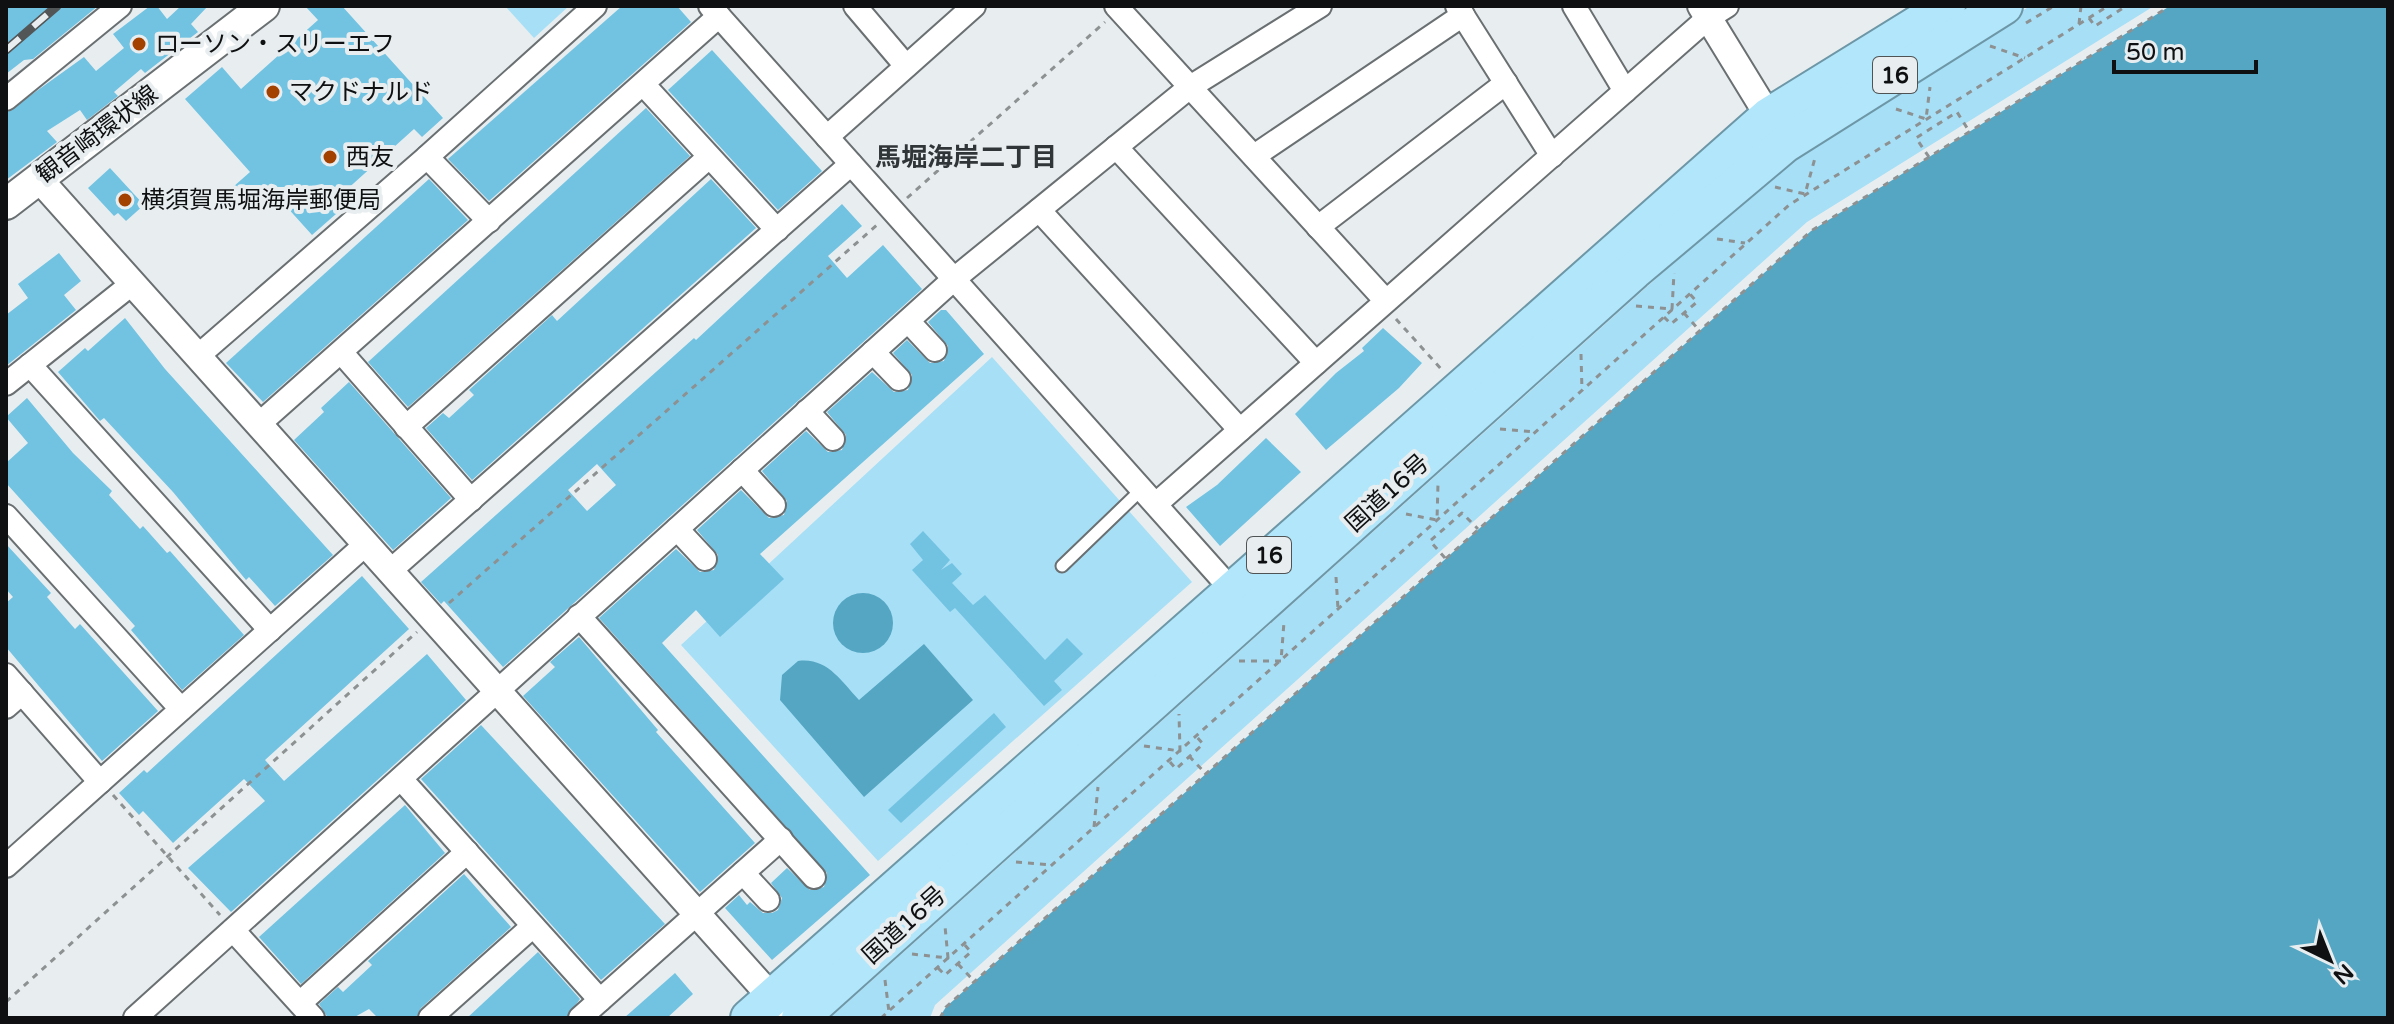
<svg xmlns="http://www.w3.org/2000/svg" width="2394" height="1024" font-family="'Varela Round','Noto Sans JP',sans-serif">
  <style>
    .green { fill: #a7dff6 }
    .water { fill: #54a6c3 }
    .building { fill: #72c3e2; fill-rule: evenodd }
    .lines { fill: none; stroke-linecap: round; stroke-linejoin: round }
    .service-casing { stroke: #6a7072; stroke-width: 15 }
    .minor-casing { stroke: #6a7072; stroke-width: 26 }
    .tertiary-casing { stroke: #6a7072; stroke-width: 30 }
    .secondary-casing { stroke: #6a7072; stroke-width: 34 }
    .trunk-casing { stroke: #6d97a7; stroke-width: 40 }
    .path { stroke: #8d9192; stroke-width: 3; stroke-dasharray: 6 6; stroke-linecap: butt }
    .service { stroke: #fff; stroke-width: 11 }
    .minor { stroke: #fff; stroke-width: 22 }
    .tertiary { stroke: #fff; stroke-width: 26 }
    .secondary { stroke: #fff; stroke-width: 30 }
    .trunk { stroke: #b2e6fa; stroke-width: 36 }
    .rail-casing { stroke: #535657; stroke-width: 9 }
    .rail { stroke: #e8eef0; stroke-width: 6; stroke-dasharray: 18; stroke-linecap: butt }
    .poi-dot { fill: #a34101; stroke: #e8eef0; stroke-width: 3 }
    .labels { text-anchor: middle; stroke-width: 8; stroke-linejoin: round; paint-order: stroke }
    .shield { fill: #e8eef0; stroke: #505354; stroke-width: 2 }
    .shield-label { font-size: 22px; font-weight: bold; fill: #0f1011 }
    .poi-label { font-size: 24px; fill: #0f1011; stroke: #e8eef0; text-anchor: start }
    .street-label { font-size: 24px; fill: #0f1011; stroke: #e8eef0 }
    .neighbourhood-label { font-size: 26px; font-weight: bold; fill: #303537; stroke: #e8eef0 }
  </style>
  <rect width="100%" height="100%" fill="#e8eef0"/>
  <g class="green">
    <polygon points="505,6 569,6 534,38"/>
    <polygon points="2030,6 2154,6 1807,222 935,1005 930,1018 830,1018 1794,155"/>
    <polygon points="992,357 1192,582 878,861 681,645"/>
  </g>
  <g class="water">
    <polygon points="2170,6 2388,6 2388,1018 939,1018 946,1007 1811,231"/>
    <circle cx="863" cy="623" r="30"/>
    <path d="M924,644L973,700L864,797L780,700L782,675L798,661C827,657 841,681 859,700Z"/>
  </g>
  <g class="building">
    <polygon points="6,6 98,6 33,59 24,60 6,74"/>
    <polygon points="150,6 157,6 167,19 181,6 208,6 191,24 198,32 145,73 141,69 114,92 118,96 87,120 80,110 47,131 57,142 6,180 6,113 84,57 96,71 124,48 113,34"/>
    <polygon points="305,6 342,6 443,118 422,137 414,129 344,192 352,200 312,235 276,195 256,212 233,187 250,172 185,99 222,67 241,89 318,20"/>
    <polygon points="622,6 677,6 691,22 489,201 448,159"/>
    <polygon points="712,50 822,171 778,210 668,90"/>
    <polygon points="646,108 690,156 408,407 368,362"/>
    <polygon points="110,168 144,205 126,221 118,213 114,216 88,188"/>
    <polygon points="429,179 468,220 263,402 226,363"/>
    <polygon points="711,179 756,228 472,480 426,428 443,413 449,418 474,395 469,390 552,315 557,321"/>
    <path d="M842,204L862,226L828,256L847,278L883,245L922,289L503,667L444,601L441,604L421,582L694,338L696,340ZM597,464L616,485L587,511L568,490Z"/>
    <polygon points="59,253 81,281 64,295 76,310 6,366 6,315 28,298 18,284"/>
    <polygon points="941,310 946,310 984,354 760,554 784,579 720,637 696,610 662,643 870,875 772,960 725,908 739,895 747,905 750,902 763,913 772,913 778,910 782,898 771,883 787,868 810,890 824,887 827,873 599,618 676,549 700,572 714,570 718,555 697,530 741,490 769,518 784,515 787,501 762,471 806,431 828,452 842,450 846,435 827,412 872,372 894,392 908,390 912,375 893,353 907,340 930,363 944,361 948,346 928,322"/>
    <polygon points="125,318 165,369 333,555 275,606 249,577 246,580 173,492 104,418 100,421 58,372 85,348 88,351"/>
    <polygon points="1383,328 1422,363 1399,388 1326,450 1295,414 1336,373 1364,351 1362,348"/>
    <polygon points="349,382 451,498 393,550 294,440 324,412 321,408"/>
    <polygon points="27,398 73,453 112,491 109,495 140,529 143,526 167,553 170,551 244,635 182,690 131,630 135,626 6,483 6,463 28,443 6,417"/>
    <polygon points="1266,438 1301,472 1220,546 1186,507 1217,485"/>
    <polygon points="923,531 950,560 941,570 952,563 962,574 952,583 973,605 985,595 1045,660 1067,638 1083,654 1054,681 1062,690 1044,706 955,608 950,612 912,570 923,560 910,544"/>
    <polygon points="6,544 51,593 47,597 75,629 80,624 158,711 102,761 6,647 6,603 13,597 6,589"/>
    <polygon points="362,576 409,629 265,760 284,781 427,654 466,700 231,912 188,868 265,801 244,779 173,843 143,811 139,815 119,793 144,770 147,773"/>
    <polygon points="579,637 658,730 656,732 755,843 700,892 523,696 555,667 550,662"/>
    <polygon points="994,713 1006,727 901,823 888,810"/>
    <polygon points="481,725 665,924 601,980 421,779"/>
    <polygon points="405,805 445,853 301,984 259,937"/>
    <polygon points="464,874 511,927 421,1008 416,1018 378,1018 369,1009 353,1018 328,1018 319,1004 338,987 343,992 372,965 368,961"/>
    <polygon points="538,952 580,999 566,1018 467,1018"/>
    <polygon points="675,973 693,994 667,1018 624,1018"/>
  </g>
  <g class="lines">
    <defs>
      <polyline id="service" points="1062,566 1142,489"/>
      <g id="minor">
        <polyline points="710,6 1238,597"/>
        <polyline points="855,6 906,66"/>
        <polyline points="1116,6 1386,301"/>
        <polyline points="1457,6 1552,156"/>
        <polyline points="1574,6 1625,91"/>
        <polyline points="643,84 777,230"/>
        <polyline points="6,99 120,6"/>
        <polyline points="827,137 974,6"/>
        <polyline points="1116,147 1316,363"/>
        <polyline points="1254,156 1463,15"/>
        <polyline points="1039,210 1240,430"/>
        <polyline points="489,221 427,157 595,6"/>
        <polyline points="1318,227 1506,83"/>
        <polyline points="908,321 935,350"/>
        <polyline points="341,352 471,500"/>
        <polyline points="873,352 899,379"/>
        <polyline points="198,356 427,157"/>
        <polyline points="30,365 270,630"/>
        <polyline points="6,384 133,283"/>
        <polyline points="807,411 833,439"/>
        <polyline points="259,424 719,16"/>
        <polyline points="406,427 709,157"/>
        <polyline points="742,470 774,505"/>
        <polyline points="1156,504 1708,18 1727,6"/>
        <polyline points="6,516 181,709"/>
        <polyline points="677,529 705,559"/>
        <polyline points="390,571 851,164"/>
        <polyline points="579,616 814,877"/>
        <polyline points="6,675 100,782"/>
        <polyline points="6,707 22,693"/>
        <polyline points="401,779 600,1000"/>
        <polyline points="6,866 366,544"/>
        <polyline points="743,873 768,900"/>
        <polyline points="233,930 313,1018"/>
        <polyline points="300,1003 467,852"/>
        <polyline points="135,1018 954,279 1190,87 1320,6"/>
        <polyline points="430,1018 533,926"/>
        <polyline points="580,1018 781,839"/>
      </g>
      <g id="tertiary">
        <polyline points="1701,6 1777,130"/>
        <polyline points="39,179 784,1011"/>
      </g>
      <polyline id="secondary" points="6,204 264,6"/>
      <g id="trunk">
        <polyline points="749,1018 1769,116 1947,6"/>
        <polyline points="800,1018 1634,271 1785,144 2004,6"/>
      </g>
    </defs>
    <use href="#service" class="service-casing"/>
    <use href="#minor" class="minor-casing"/>
    <use href="#tertiary" class="tertiary-casing"/>
    <use href="#secondary" class="secondary-casing"/>
    <use href="#trunk" class="trunk-casing"/>
    <g class="path">
      <polyline points="2089,18 2095,26 2126,6"/>
      <polyline points="2026,23 2054,6"/>
      <polyline points="2079,24 2081,6"/>
      <polyline points="1990,46 2025,58"/>
      <polyline points="1896,109 1926,119 1930,87"/>
      <polyline points="1929,157 1916,138 1957,112 1969,131"/>
      <polyline points="1775,187 1805,194 1815,158"/>
      <polyline points="907,198 1105,22"/>
      <polyline points="1717,239 1745,243"/>
      <polyline points="1636,306 1672,309 1674,273"/>
      <polyline points="1684,313 1699,330"/>
      <polyline points="1664,317 1671,324 1697,302 1690,294"/>
      <polyline points="1396,319 1442,370"/>
      <polyline points="1581,354 1582,391"/>
      <polyline points="1500,429 1536,432"/>
      <polyline points="1406,514 1437,520 1438,484"/>
      <polyline points="1445,558 1430,541 1462,513 1478,529"/>
      <polyline points="1336,577 1338,609"/>
      <polyline points="449,603 878,224"/>
      <polyline points="1239,661 1281,661 1284,622"/>
      <polyline points="1144,746 1180,751 1179,714"/>
      <polyline points="1189,756 1206,774"/>
      <polyline points="1170,762 1176,769 1203,744 1196,736"/>
      <polyline points="113,795 220,915"/>
      <polyline points="1094,827 1098,787"/>
      <polyline points="1016,862 1052,865"/>
      <polyline points="912,954 948,958 945,926"/>
      <polyline points="958,964 974,981"/>
      <polyline points="938,968 945,975 971,952 964,944"/>
      <polyline points="885,980 889,1012"/>
      <polyline points="6,1002 417,632"/>
      <polyline points="881,1018 1789,205 2108,6"/>
      <polyline points="940,1018 946,1007 1811,231 2170,6"/>
    </g>
    <use href="#service" class="service"/>
    <use href="#minor" class="minor"/>
    <use href="#tertiary" class="tertiary"/>
    <use href="#secondary" class="secondary"/>
    <use href="#trunk" class="trunk"/>
    <defs>
      <polyline id="rail" points="6,50 57,6"/>
    </defs>
    <use href="#rail" class="rail-casing"/>
    <use href="#rail" class="rail"/>
  </g>
  <g class="poi-dot">
    <circle cx="139" cy="44" r="8"/>
    <circle cx="273" cy="92" r="8"/>
    <circle cx="330" cy="157" r="8"/>
    <circle cx="125" cy="200" r="8"/>
  </g>
  <g class="labels">
    <g class="shield">
      <rect x="1873" y="57" width="44" height="36" rx="6"/>
      <rect x="1247" y="537" width="44" height="36" rx="6"/>
    </g>
    <g class="shield-label">
      <text x="1895" y="83">16</text>
      <text x="1269" y="563">16</text>
    </g>
    <g class="poi-label">
      <text x="155" y="52">ローソン・スリーエフ</text>
      <text x="289" y="100">マクドナルド</text>
      <text x="346" y="165">西友</text>
      <text x="141" y="208">横須賀馬堀海岸郵便局</text>
    </g>
    <g class="street-label">
      <text transform="translate(97 134) rotate(-37)" y="8">観音崎環状線</text>
      <text transform="translate(1387 493) rotate(-42)" y="8">国道16号</text>
      <text transform="translate(904 925) rotate(-42)" y="8">国道16号</text>
    </g>
    <g class="neighbourhood-label">
      <text x="966" y="166">馬堀海岸二丁目</text>
    </g>
  </g>
  <rect width="2394" height="1024" fill="none" stroke="#0f1011" stroke-width="16"/>
  <g transform="translate(2330 960) rotate(137)" stroke="#e8eef0" stroke-width="6" paint-order="stroke">
  <path d="M0-6L14 30L0 20L-14 30Z" fill="#0f1011"/>
  <text y="-12" font-size="22" font-weight="bold" text-anchor="middle" fill="#0f1011">N</text>
  </g>
  <path d="M2114 60v12h142v-12" fill="none" stroke="#0f1011" stroke-width="4"/>
  <text x="2126" y="60" font-size="24" fill="#0f1011" stroke="#e8eef0" stroke-width="6" paint-order="stroke">50 m</text>
</svg>
